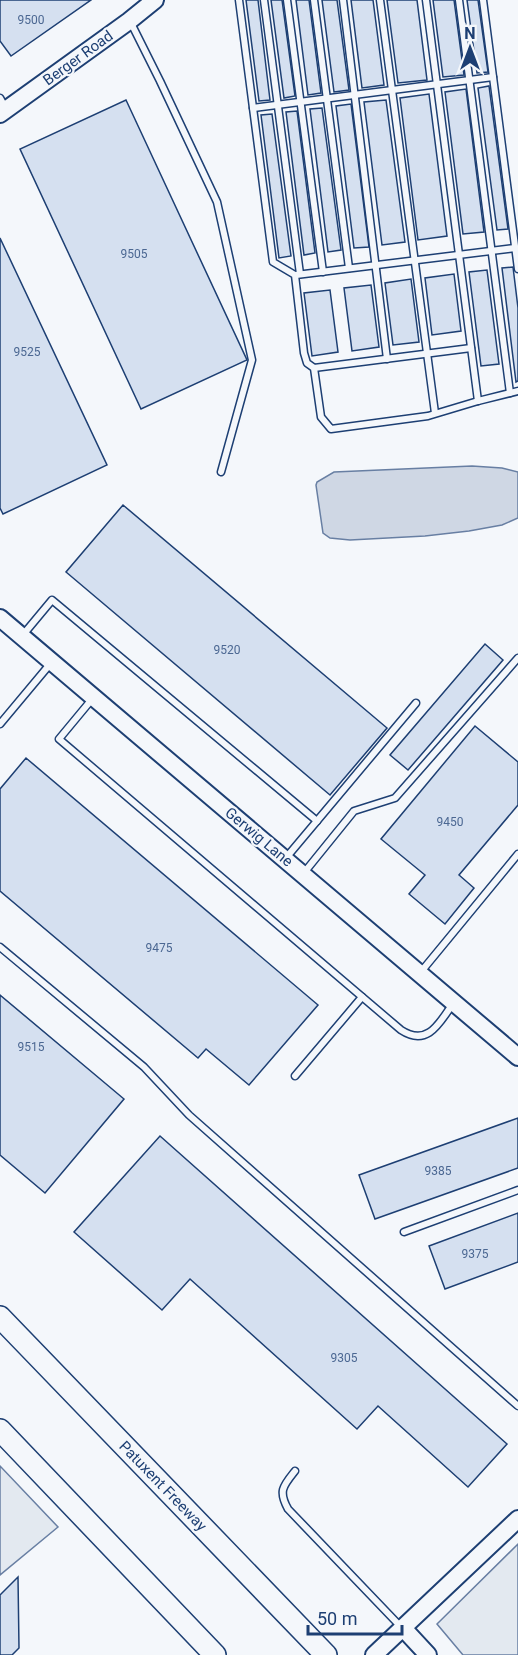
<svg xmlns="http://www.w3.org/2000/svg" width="518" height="1655" font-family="Roboto,sans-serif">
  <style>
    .green { fill: #e3e9f0; stroke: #687fa3; stroke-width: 1.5 }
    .water { fill: #cfd7e4; stroke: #687fa3; stroke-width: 1.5 }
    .building { fill: #d5e0f0; stroke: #1d3f73; stroke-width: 1.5 }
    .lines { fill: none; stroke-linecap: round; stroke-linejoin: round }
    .lane-casing { stroke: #1d3f73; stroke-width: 9 }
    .secondary-casing { stroke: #1d3f73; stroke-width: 20 }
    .highway-casing { stroke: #1d3f73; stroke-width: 24 }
    .lane { stroke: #f4f7fb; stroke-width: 6 }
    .secondary { stroke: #f4f7fb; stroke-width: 16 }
    .highway { stroke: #f4f7fb; stroke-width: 21 }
    .labels { text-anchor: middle; stroke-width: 4.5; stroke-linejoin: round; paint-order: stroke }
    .number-label { font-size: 12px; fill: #4b6792 }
    .street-label { font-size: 15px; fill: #1d3f73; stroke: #f4f7fb }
  </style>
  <rect width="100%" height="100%" fill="#f4f7fb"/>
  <g class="green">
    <polygon points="0,1466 58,1527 0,1575"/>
    <polygon points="518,1544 518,1655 463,1655 437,1624"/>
  </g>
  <polygon class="water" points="472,466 502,468 518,472 518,518 502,525 469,531 425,536 350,540 330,538 323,533 316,485 317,482 334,472"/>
  <g class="building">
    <polygon points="0,0 91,0 11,56 0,41"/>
    <polygon points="246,0 258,0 270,100 259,101"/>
    <polygon points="271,0 282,0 295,96 284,98"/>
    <polygon points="296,0 309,0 321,93 308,95"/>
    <polygon points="322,0 337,0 349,90 334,92"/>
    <polygon points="351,0 373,0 384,85 362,88"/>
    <polygon points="387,0 417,0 427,80 398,83"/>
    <polygon points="433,0 454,0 464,75 443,77"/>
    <polygon points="467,0 478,0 488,72 477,73"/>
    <polygon points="489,86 508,229 497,230 478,88"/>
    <polygon points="466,89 484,232 463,234 445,92"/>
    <polygon points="429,94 447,236 418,240 400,98"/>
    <polygon points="126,100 247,360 141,409 20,149"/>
    <polygon points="386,100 405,242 382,245 364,102"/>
    <polygon points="351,104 369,247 354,248 336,106"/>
    <polygon points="322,108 341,250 328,252 310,109"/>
    <polygon points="297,111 315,253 304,255 286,112"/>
    <polygon points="272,114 291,256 279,258 261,115"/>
    <polygon points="0,238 107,465 3,514 0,508"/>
    <polygon points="513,267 518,308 518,381 516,382 502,268"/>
    <polygon points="487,270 499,364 481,366 469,272"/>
    <polygon points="454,274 461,331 432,335 425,278"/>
    <polygon points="411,279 419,342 393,345 385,283"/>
    <polygon points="371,285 379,347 352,351 344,288"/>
    <polygon points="330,290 338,352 312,356 304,293"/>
    <polygon points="123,505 387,728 330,795 66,572"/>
    <polygon points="485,644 503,660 408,770 390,755"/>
    <polygon points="475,726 518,762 518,805 459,875 474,888 445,924 409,894 425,875 381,839"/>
    <polygon points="26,758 318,1005 249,1085 206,1049 198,1058 0,891 0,789"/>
    <polygon points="0,995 124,1099 45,1193 0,1155"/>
    <polygon points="518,1118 518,1168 375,1219 359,1175"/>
    <polygon points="160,1136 507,1444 468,1487 378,1406 357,1429 190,1279 162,1310 74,1232"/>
    <polygon points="518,1213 518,1262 445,1289 429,1246"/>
    <polygon points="18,1577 19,1648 12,1655 0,1655 0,1595"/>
  </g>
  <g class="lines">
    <defs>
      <g id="lane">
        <polyline points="239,0 273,262 295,275 304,353 307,363 314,368 321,417 331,429 428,416 478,401 518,391"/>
        <polyline points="264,0 300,274"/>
        <polyline points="287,0 323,272"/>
        <polyline points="314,0 349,268"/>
        <polyline points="343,0 387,359"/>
        <polyline points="380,0 435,413"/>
        <polyline points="426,0 478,401"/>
        <polyline points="459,0 510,393"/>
        <polyline points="483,0 518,269"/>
        <polyline points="130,21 160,81 217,202 252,360 221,472"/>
        <polyline points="0,98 6,109"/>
        <polyline points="253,108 493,77"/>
        <polyline points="296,275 515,248"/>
        <polyline points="314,368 471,348"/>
        <polyline points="22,636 52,600 317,821"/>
        <path d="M93,698L59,739L401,1030C427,1047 439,1024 452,1005"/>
        <polyline points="0,724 51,663"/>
        <polyline points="285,859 416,703"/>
        <polyline points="303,874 354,811 395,798 518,658"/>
        <polyline points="0,947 144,1067 189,1115 518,1406"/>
        <polyline points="420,973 518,854"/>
        <polyline points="295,1076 362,997"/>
        <polyline points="404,1232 518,1190"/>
        <path d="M295,1471C283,1486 278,1491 288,1509L402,1628"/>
      </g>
      <g id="secondary">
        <polyline points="0,114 129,21 155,0"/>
        <polyline points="0,618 518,1057"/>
        <polyline points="403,1628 428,1655"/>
        <polyline points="374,1655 518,1519"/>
      </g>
      <g id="highway">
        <polyline points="0,1317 326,1655"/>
        <polyline points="0,1430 215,1655"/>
      </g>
    </defs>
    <use href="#lane" class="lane-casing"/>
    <use href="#secondary" class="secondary-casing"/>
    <use href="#highway" class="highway-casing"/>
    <use href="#lane" class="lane"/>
    <use href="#secondary" class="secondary"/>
    <use href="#highway" class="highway"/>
  </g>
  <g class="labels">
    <g class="number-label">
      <text x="31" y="24">9500</text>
      <text x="134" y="258">9505</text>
      <text x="27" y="356">9525</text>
      <text x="227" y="654">9520</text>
      <text x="450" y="826">9450</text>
      <text x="159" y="952">9475</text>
      <text x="31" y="1051">9515</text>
      <text x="438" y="1175">9385</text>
      <text x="475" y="1258">9375</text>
      <text x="344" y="1362">9305</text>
    </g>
    <g class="street-label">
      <text transform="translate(78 58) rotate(-36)" y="5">Berger Road</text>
      <text transform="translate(259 837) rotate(40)" y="5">Gerwig Lane</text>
      <text transform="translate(163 1486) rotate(46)" y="5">Patuxent Freeway</text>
    </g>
  </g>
  <g transform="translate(470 48)" stroke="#f4f7fb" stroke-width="4.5" paint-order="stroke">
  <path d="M0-4.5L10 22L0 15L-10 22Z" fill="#1d3f73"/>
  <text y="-9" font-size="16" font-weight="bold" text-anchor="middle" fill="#1d3f73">N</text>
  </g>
  <path d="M308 1625v9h94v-9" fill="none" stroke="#1d3f73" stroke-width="3"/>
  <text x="317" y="1625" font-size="18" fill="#1d3f73" stroke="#f4f7fb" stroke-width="4.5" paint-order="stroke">50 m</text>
</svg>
